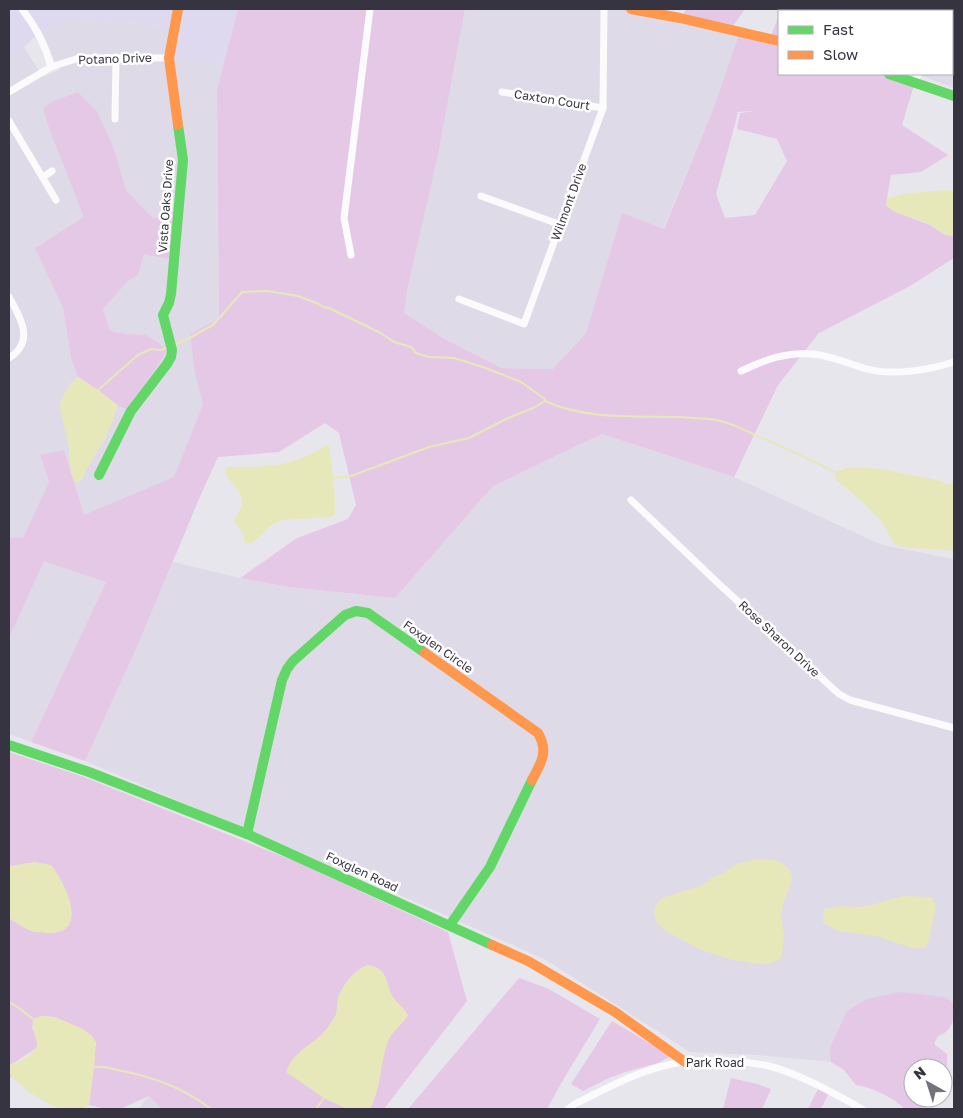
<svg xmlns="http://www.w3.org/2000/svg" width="963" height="1118" font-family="'Golos Text',sans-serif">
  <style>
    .residential { fill: #dedae7; fill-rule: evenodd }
    .commercial { fill: #ded9ef }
    .green { fill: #e5c8e5; fill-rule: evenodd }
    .water { fill: #e7e8b9 }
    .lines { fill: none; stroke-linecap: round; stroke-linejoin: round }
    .stream { stroke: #e7e8b9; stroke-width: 2 }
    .street { stroke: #fcfbfc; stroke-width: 7 }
    .fast { stroke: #63d668; stroke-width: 10 }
    .slow { stroke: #ff974d; stroke-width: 10 }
    .labels { text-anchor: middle; stroke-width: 5; stroke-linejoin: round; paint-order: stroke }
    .street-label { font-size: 12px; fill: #373441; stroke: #fff }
  </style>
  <rect width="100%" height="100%" fill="#e8e6ed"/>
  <g class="residential">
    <polygon points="465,9 631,9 740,31 714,107 663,229 622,214 586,333 553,369 501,368 443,338 404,313 406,290 438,155"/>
    <polygon points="896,9 954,9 954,88 917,74 952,74 952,11 895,11"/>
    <path d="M75,19L175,27L169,58L224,64L217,90L219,320L195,374L203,404L174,477L84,516L40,456L49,482L23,538L9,537V56L24,47L43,77L59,70L41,31L49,27ZM78,92L97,111L113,146L126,190L153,218L178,216L144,254L138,275L128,281L103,309L110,331L127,334L126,408L117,405L105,439L84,473L82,480L71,473L69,448L61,402L70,384L78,377L71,358L63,308L35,248L85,217L50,131Z"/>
    <polygon points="602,434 734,477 882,545 954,559 954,1004 831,1048 831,1062 756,1055 690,1052 546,960 384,888 85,761 140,640 173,562 240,578 289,587 395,598 493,486"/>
    <polygon points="44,560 106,582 31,742 9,734 9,638"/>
    <polygon points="149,1096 162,1109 138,1109"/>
  </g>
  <polygon class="commercial" points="9,9 238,9 224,64 169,58 175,27 76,19 49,27 41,31 24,47 9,56"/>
  <g class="green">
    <path d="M238,9H465L438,155L407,290L404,313L443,338L501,368L553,369L586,333L622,213L664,229L714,107L740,31L770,38L779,15V74H889L915,82L902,125L948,155L921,172L891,175L887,198L893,211L930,225L945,235L954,230V258L910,286L819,333L778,385L734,477L602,434L493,486L395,598L289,587L240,578L297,538L348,519L356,505L339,433L325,423L279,452L218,457L199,499L140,640L85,761L31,742L106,582L44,561L9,638V537L23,538L49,482L40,455L64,450L84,515L174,477L203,404L195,374L190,334L219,319L217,90ZM755,111L740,113L737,129L777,139L787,161L755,215L725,218L716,194L738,113L736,112Z"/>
    <polygon points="687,9 745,9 731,29 680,18"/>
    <polygon points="781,9 896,9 895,11 781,11"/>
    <polygon points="78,92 97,111 113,146 126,190 153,218 178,216 174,260 144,254 138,275 128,281 103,309 110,331 127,334 145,335 168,349 154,371 126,409 117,405 98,390 78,377 71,358 63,308 35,248 84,217 50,131 43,108 54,101"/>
    <polygon points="9,752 84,777 299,863 448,932 467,1001 384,1109 162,1109 149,1096 120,1109 107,1109 89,1105 96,1042 55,1017 41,1016 32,1027 37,1041 38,1047 9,1066 12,1077 9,1078"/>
    <polygon points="519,978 549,989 600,1019 563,1080 547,1109 408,1109"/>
    <path d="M900,992L945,997L954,1003C954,1019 954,1030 938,1036L934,1044L947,1054V1066L943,1073V1068H913V1098H930L924,1109H905C892,1097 874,1088 856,1085L844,1070L831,1062L830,1048L847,1011L867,999Z"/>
    <polygon points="612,1021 671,1056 658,1063 625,1072 609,1078 583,1091 571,1084"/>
    <polygon points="731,1078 757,1084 771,1089 762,1109 723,1109"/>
    <polygon points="819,1087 829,1092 821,1109 808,1109"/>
  </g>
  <g class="water">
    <path d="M944,190L954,191V234L952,236C943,235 938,229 931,225C916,217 899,216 886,206L887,198L910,193Z"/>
    <path d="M78,377L98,390L117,405C113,429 98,450 86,470C83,475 83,479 77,483L74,481L71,473L69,448L60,408C61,396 69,385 78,377Z"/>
    <path d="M327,445L329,446C332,469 336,492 335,515L329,517L283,520L274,523L252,543H245L243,533L234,521C249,496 241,495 225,474L227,467C252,467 277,468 302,458C311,455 319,449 327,445Z"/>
    <polygon points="855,467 883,469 941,481 946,484 954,483 954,550 951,551 948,550 910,548 895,545 881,521 864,503 836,480 835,472 846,468"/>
    <path d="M757,859L776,860L788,868L791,873L792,879L783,904L781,916L784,935L782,957C776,964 761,965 752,963C746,962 741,960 736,961L701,950L666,931L657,923L654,914L655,907L662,898L703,885L714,876L722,874L736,864Z"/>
    <path d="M35,862L51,865C64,881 90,931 52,933C44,933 36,933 29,930C22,927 15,922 9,918V866Z"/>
    <polygon points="903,896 932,897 936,907 928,943 925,948 912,948 876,936 839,931 823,923 824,909 840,906 858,907 868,906"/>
    <path d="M368,965C389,968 385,983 393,997C397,1004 404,1007 408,1015C402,1026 390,1032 387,1044C380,1065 381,1089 370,1109H347L324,1098L286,1072C294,1048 318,1044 330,1024C332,1021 335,1017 336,1014C337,1009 337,1003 338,998C342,985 355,969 368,965Z"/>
    <path d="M41,1016L55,1017L83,1029L92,1036L96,1042L94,1067L89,1105L83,1109H63L51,1105L30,1093L12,1077L9,1072V1066C20,1060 42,1054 36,1038C34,1030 32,1028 33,1019Z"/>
  </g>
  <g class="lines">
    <g class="stream">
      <path d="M175,345L191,337L213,325L242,292L267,291L298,296L319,304L323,307L329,308L379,332L394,342L411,347L416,353L429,357L454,358L483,367L521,382L545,399V401C598,425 659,412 716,420C729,422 743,429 755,435C782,446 808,459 835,472"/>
      <polyline points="98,390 138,355 151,349 161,350 168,347"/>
      <polyline points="334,478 351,476 429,447 469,438 506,419 533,408 545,401"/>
      <polyline points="9,1002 19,1008 33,1019"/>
      <path d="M94,1067C102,1066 110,1068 117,1070C151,1076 184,1088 211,1109"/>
      <polyline points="316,1109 324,1098"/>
    </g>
    <g class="street">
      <path d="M22,9C36,27 46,46 51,67"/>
      <polyline points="943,11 944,9"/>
      <polyline points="952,34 954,35"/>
      <polyline points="915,82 918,74"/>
      <polyline points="9,92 51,67 79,58 169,58"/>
      <polyline points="502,92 603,108"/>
      <polyline points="115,119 116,57"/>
      <polyline points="9,121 56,200"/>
      <polyline points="43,177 52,171"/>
      <polyline points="481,196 561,225"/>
      <polyline points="351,255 344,218 370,9"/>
      <path d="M9,297C21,318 35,342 9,358"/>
      <polyline points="459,299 524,324 603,108 604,9"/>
      <path d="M741,371C764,360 785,352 811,354C830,355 849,364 867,369C893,376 929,370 954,362"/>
      <polyline points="631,500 720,585 839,694 850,700 954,728"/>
      <path d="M568,1109L575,1104C608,1087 647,1066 685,1062C690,1061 695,1062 700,1061C723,1060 746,1061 769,1066C798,1073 835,1094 862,1109"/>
    </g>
    <g class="fast">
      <polyline points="889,74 954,96"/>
      <polyline points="99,475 131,411 167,364 171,357 172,350 163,315 169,303 171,294 183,160 178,125"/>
      <polyline points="9,745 89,772 247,834 492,945"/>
      <polyline points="247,834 282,680 287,669 293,661 345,615 356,611 368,613 425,653"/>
      <polyline points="450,925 490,867 532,780"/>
    </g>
    <g class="slow">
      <polyline points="178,9 169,58 178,125"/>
      <polyline points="631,9 680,18 779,41"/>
      <path d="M425,653L538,733C549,752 541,763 532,780"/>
      <polyline points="492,945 528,961 615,1012 685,1062"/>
    </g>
  </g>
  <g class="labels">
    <g class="street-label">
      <text transform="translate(115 59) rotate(-2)" y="4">Potano Drive</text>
      <text transform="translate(552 100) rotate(9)" y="4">Caxton Court</text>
      <text transform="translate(569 202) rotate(-70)" y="4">Wilmont Drive</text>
      <text transform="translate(166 206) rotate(-86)" y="4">Vista Oaks Drive</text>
      <text transform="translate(779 639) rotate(43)" y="4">Rose Sharon Drive</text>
      <text transform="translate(438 647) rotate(35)" y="4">Foxglen Circle</text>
      <text transform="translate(362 872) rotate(25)" y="4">Foxglen Road</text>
      <text x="715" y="1067">Park Road</text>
    </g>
  </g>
  <rect width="963" height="1118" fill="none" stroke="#373441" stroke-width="20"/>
  <rect x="778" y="10" width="175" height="65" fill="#ffffff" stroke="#afaeb3"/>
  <rect x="788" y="26" width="25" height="8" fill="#63d668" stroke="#afaeb3"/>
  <text x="823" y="35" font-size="15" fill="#373441">Fast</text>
  <rect x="788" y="51" width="25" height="8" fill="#ff974d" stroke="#afaeb3"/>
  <text x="823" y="60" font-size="15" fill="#373441">Slow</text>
  <g transform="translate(928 1083) rotate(321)"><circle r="24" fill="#ffffff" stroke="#afaeb3"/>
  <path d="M0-4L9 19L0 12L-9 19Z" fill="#75727d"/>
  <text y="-8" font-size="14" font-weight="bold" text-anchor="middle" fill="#373441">N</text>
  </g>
</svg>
